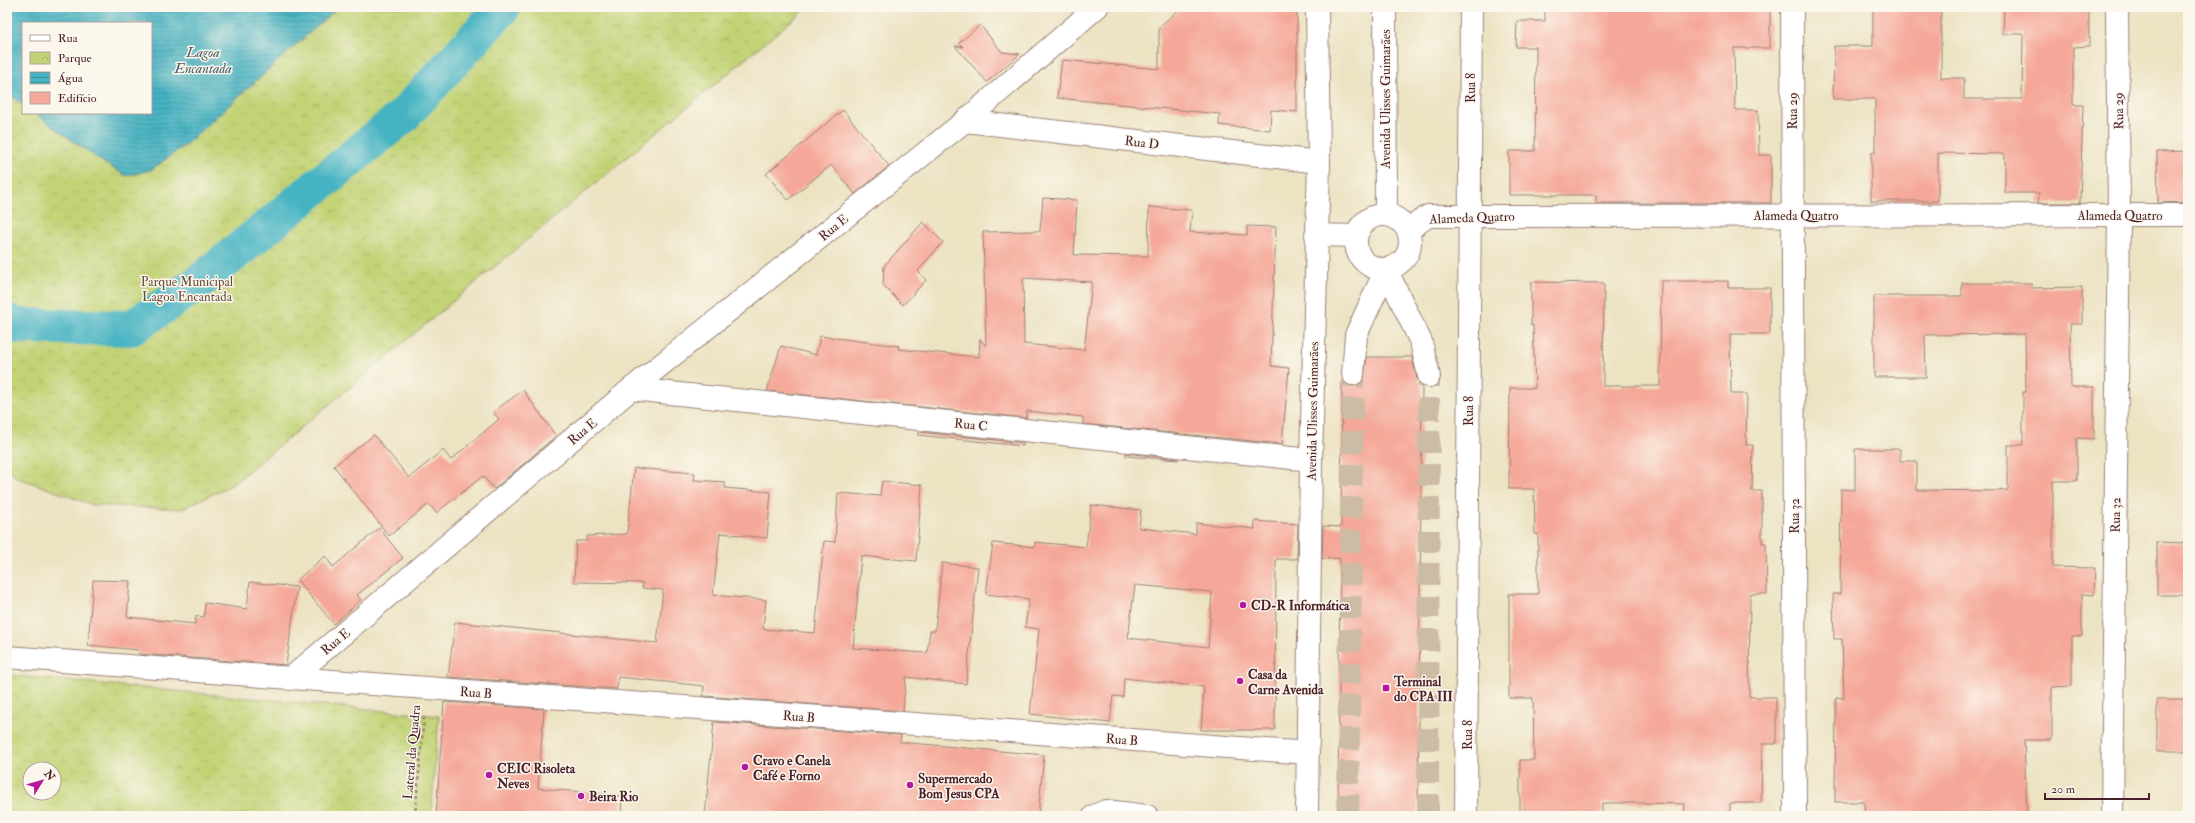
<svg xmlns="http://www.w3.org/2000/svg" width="2195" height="823" font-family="'IM FELL Double Pica',serif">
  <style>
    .park { fill: url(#park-crowns); stroke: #867950; fill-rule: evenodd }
    .water { fill: url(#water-rules); stroke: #486976 }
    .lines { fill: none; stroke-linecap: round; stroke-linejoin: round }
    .canal { stroke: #45b3c2; stroke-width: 36 }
    .building { fill: #f5a899; fill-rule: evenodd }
    .minor-tunnel { stroke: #ccbca5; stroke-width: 22; stroke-dasharray: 22 11; stroke-linecap: butt }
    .minor-casing { stroke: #9b8177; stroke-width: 24 }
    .major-casing { stroke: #9b8177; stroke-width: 24 }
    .path { stroke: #9b8177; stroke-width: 2.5; stroke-dasharray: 3 3; stroke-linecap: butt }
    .minor { stroke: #fff; stroke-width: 22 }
    .major { stroke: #fff; stroke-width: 22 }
    .poi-dot { fill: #b5179e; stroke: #fbf7ec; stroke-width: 1.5 }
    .labels { text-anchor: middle; stroke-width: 3; stroke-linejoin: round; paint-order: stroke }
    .street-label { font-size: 13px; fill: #4a1f2b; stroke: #fbf7ec }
    .park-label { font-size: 13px; fill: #684c3e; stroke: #fbf7ec }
    .poi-label { font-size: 13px; font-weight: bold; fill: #4a1f2b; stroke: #fbf7ec; text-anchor: start }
    .water-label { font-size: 14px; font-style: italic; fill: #485a67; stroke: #fbf7ec }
  </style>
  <defs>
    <pattern id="park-crowns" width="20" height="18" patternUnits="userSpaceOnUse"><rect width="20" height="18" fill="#c2d376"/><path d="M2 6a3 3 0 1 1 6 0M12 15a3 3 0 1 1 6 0" fill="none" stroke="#a8b566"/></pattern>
    <pattern id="water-rules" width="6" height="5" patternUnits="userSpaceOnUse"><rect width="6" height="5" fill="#45b3c2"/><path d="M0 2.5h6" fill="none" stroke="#3c919e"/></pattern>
  </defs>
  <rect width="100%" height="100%" fill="#fbf7ec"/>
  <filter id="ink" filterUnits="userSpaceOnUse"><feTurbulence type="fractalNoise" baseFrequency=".025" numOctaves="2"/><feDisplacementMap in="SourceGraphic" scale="8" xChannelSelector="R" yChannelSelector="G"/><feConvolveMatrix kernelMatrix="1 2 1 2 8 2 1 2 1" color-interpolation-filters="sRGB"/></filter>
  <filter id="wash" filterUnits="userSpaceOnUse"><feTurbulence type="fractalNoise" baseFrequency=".012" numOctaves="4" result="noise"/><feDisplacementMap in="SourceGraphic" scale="16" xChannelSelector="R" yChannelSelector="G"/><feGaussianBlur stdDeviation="0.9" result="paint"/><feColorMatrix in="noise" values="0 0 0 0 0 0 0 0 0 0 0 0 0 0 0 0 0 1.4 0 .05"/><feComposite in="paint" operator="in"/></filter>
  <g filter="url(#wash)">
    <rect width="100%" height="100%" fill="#ece3c3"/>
    <g class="park">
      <path d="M7,7H808L233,484L182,509L93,505L16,477L7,470ZM23,23H151V113H23Z"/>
      <path d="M7,675L439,716L431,816H7ZM30,769H54V793H30Z"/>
    </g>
    <polygon class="water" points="7,7 338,7 185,145 151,170 126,176 98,159 34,113 151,113 151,23 23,23 23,105 7,93"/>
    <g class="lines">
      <polyline class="canal" points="7,321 18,326 131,328 197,284 403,116 503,7"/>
    </g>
    <g id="blocks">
      <g class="building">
        <polygon points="1182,7 1297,7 1297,112 1271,110 1270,130 1219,125 1220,114 1057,98 1062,60 1159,69 1159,27"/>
        <polygon points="1591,7 1770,7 1770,48 1734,48 1735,110 1758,110 1759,155 1771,155 1771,203 1596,203 1596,195 1509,195 1509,151 1535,151 1536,47 1516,47 1517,21 1545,21 1545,9 1591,9"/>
        <polygon points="2004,7 2089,7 2089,46 2073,47 2073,105 2083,105 2080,203 2038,203 2039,193 2005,193 2005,154 1938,153 1938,201 1871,201 1871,153 1875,153 1875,99 1833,99 1834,46 1873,46 1873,8 1941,8 1941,78 1964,78 1964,99 2022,99 2023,34 2003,34"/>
        <polygon points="980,25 1002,52 1020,54 987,82 955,46 963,47 959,43"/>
        <polygon points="843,110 889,166 855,194 831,165 788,200 766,174"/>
        <polygon points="2188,151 2188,202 2158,203 2157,152"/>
        <path d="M1043,198L1077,200L1074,255L1148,256L1149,207L1192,210L1190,232L1247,235V226L1276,227L1271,366L1289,368L1282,444L1083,424V417L1027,411L1026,418L767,391L781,346L816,355L820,336L899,346L898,349L979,357L980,339L986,346L983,232L1040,231ZM1023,278L1092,282L1084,350L1024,344Z"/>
        <polygon points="923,222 943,242 918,271 926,280 903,305 883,285 884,266"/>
        <polygon points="1661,281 1728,281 1728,288 1770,288 1770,334 1730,334 1731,394 1747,394 1746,445 1753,445 1752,491 1762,491 1762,543 1766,543 1767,594 1750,594 1749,697 1776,697 1776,744 1762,744 1761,803 1730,803 1730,816 1684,816 1685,804 1640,803 1602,803 1602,816 1520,816 1520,760 1534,760 1533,698 1509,698 1509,594 1538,594 1538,534 1535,534 1534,489 1509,489 1510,388 1535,388 1533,325 1531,325 1531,282 1604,283 1603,386 1660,386"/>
        <polygon points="1962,283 2031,283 2031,288 2082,287 2082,324 2070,324 2071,387 2094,387 2094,439 2077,438 2077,481 2053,481 2053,567 2095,568 2094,595 2082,594 2082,636 2072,636 2072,686 2052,687 2052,740 2024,740 2027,816 1865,816 1864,802 1835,802 1836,698 1844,698 1842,639 1834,639 1833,594 1840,594 1841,489 1855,490 1855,449 1900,449 1900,461 1917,461 1917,490 1996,491 2008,490 2008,445 2023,445 2023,392 2026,392 2025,334 1925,335 1926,377 1874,377 1874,296 1962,296"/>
        <polygon points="1367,357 1412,357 1417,379 1422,386 1418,816 1338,816 1340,558 1322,559 1323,526 1341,527 1342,380 1352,386 1358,385 1363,381"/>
        <polygon points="523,390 556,436 494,489 483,476 436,513 429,504 389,536 334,466 374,435 409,478 443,450 451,460 499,419 493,412"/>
        <polygon points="919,432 1024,443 1023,446 918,435"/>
        <polygon points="1126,453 1178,459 1178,460 1126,456"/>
        <polygon points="634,468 695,473 694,480 725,482 725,488 771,492 767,538 720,533 713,595 766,600 763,629 815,633 824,541 835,542 838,493 880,496 882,481 922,485 916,561 861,556 853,648 927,653 930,631 935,631 942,563 978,567 966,684 906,677 903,711 703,696 704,686 618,677 617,689 448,677 455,622 657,643 663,590 642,588 643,583 574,582 576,541 587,541 587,536 627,534"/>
        <path d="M1091,505L1141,510L1139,528L1196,534V523L1255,529L1254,521L1298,524L1297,559H1276L1275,730H1201L1204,687L1124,678L1123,697L1113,696L1110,723L1030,714L1039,629L1025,627L1029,599L986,594L993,543L1035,547V542L1086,547ZM1135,585L1212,592L1208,647L1128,638Z"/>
        <polygon points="379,528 403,558 357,595 361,600 334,624 297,580 325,556 333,567"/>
        <polygon points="2157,542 2188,543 2188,595 2157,595"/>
        <polygon points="93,580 130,581 127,617 195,624 196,616 204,617 205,603 247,609 250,582 297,587 286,665 139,654 139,650 88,645"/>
        <rect x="2157" y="699" width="31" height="52"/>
        <polygon points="444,702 544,709 538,788 622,796 621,816 436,816"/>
        <polygon points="714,722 901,735 900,742 1044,755 1038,816 705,816"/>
      </g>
    </g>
  </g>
  <g filter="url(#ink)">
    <use href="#blocks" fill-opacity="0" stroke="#9b8177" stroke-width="1"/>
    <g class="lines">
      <g class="minor-tunnel">
        <polyline points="1348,816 1353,374"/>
        <polyline points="1428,816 1429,376"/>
      </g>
      <defs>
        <g id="minor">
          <polyline points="1792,7 1795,816"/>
          <polyline points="965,121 1319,162"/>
          <polyline points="1469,216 2188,215"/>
          <polyline points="1353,374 1356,335 1386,269 1421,342 1429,376"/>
          <polyline points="631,389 1311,460"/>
          <polyline points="7,657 1308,753"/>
          <polyline points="290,679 631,389 965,121 1097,7"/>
          <polyline points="1094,816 1106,811 1147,816"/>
          <polyline points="2112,816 2119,215 2117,7"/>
        </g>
        <g id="major">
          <polyline points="1385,7 1386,214"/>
          <circle cx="1383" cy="242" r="27"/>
          <polyline points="1408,230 1428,216 1469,216"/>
          <polyline points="1316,235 1356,236"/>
          <polyline points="1307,816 1311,460 1319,162 1317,7"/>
          <polyline points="1466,816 1471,7"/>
        </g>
      </defs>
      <use href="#minor" class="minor-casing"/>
      <use href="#major" class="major-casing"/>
      <polyline class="path" points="415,816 424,717"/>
      <use href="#minor" class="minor"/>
      <use href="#major" class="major"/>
    </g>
  </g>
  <g class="poi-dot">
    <circle cx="1243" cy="605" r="4"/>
    <circle cx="1240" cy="681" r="4"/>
    <rect x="1382" y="684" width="8" height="8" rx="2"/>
    <circle cx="745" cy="767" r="4"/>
    <circle cx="489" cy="775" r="4"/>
    <circle cx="910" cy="785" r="4"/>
    <circle cx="581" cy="796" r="4"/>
  </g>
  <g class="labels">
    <g class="street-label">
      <text transform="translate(1470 88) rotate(-90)" y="5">Rua 8</text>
      <text transform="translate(1385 99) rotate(-90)" y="5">Avenida Ulisses Guimarães</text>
      <text transform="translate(1792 111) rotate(-90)" y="5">Rua 29</text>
      <text transform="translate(2118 111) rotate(-91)" y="5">Rua 29</text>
      <text transform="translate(1142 142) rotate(7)" y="5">Rua D</text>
      <text x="1796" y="220">Alameda Quatro</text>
      <text x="2120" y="220">Alameda Quatro</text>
      <text transform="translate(1472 217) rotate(-2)" y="5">Alameda Quatro</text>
      <text transform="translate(833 227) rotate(-39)" y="5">Rua E</text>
      <text transform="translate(1312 411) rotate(-89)" y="5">Avenida Ulisses Guimarães</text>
      <text transform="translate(1468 411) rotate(-90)" y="5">Rua 8</text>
      <text transform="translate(971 424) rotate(6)" y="5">Rua C</text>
      <text transform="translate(582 431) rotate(-40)" y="5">Rua E</text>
      <text transform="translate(2115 515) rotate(-89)" y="5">Rua 32</text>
      <text transform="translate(1794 516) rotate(-90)" y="5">Rua 32</text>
      <text transform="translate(335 641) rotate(-40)" y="5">Rua E</text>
      <text transform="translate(476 692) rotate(4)" y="5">Rua B</text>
      <text transform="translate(799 716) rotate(4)" y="5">Rua B</text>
      <text transform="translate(1467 735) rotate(-90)" y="5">Rua 8</text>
      <text transform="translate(1122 739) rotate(4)" y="5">Rua B</text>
      <text transform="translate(411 752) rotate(-85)" y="5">Lateral da Quadra</text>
    </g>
    <g class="park-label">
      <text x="187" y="286">Parque Municipal<tspan x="187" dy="15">Lagoa Encantada</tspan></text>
    </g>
    <g class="poi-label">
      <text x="1251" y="610">CD-R Informática</text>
      <text x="1248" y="679">Casa da<tspan x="1248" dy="15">Carne Avenida</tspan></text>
      <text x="1394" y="686">Terminal<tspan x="1394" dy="15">do CPA III</tspan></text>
      <text x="753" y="765">Cravo e Canela<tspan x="753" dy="15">Café e Forno</tspan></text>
      <text x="497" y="773">CEIC Risoleta<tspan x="497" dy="15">Neves</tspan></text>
      <text x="918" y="783">Supermercado<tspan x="918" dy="15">Bom Jesus CPA</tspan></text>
      <text x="589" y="801">Beira Rio</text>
    </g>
    <g class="water-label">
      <text x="203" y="57">Lagoa<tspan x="203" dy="16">Encantada</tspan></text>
    </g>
  </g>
  <rect width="2195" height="823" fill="none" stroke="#fbf7ec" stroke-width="24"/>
  <rect x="22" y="22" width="130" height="92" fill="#fbf7ec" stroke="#b4a19f"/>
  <rect x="30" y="35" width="20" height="6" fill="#ffffff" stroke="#b4a19f"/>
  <text x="58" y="42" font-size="12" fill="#4a1f2b">Rua</text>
  <rect x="30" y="52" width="20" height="12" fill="url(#park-crowns)" stroke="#b4a19f"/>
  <text x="58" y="62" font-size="12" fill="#4a1f2b">Parque</text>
  <rect x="30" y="72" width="20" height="12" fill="url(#water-rules)" stroke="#b4a19f"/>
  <text x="58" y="82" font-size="12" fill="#4a1f2b">Água</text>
  <rect x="30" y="92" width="20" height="12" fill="#f5a899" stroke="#b4a19f"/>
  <text x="58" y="102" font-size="12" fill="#4a1f2b">Edifício</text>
  <g transform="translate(42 781) rotate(53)"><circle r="19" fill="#fbf7ec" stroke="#b4a19f"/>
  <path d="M0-3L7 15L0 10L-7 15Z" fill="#b5179e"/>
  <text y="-6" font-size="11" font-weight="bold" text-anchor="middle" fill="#4a1f2b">N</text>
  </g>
  <path d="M2045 793v6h104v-6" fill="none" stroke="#4a1f2b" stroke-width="2"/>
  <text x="2051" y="793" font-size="12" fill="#4a1f2b" stroke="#fbf7ec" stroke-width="3" paint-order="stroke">20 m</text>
</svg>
